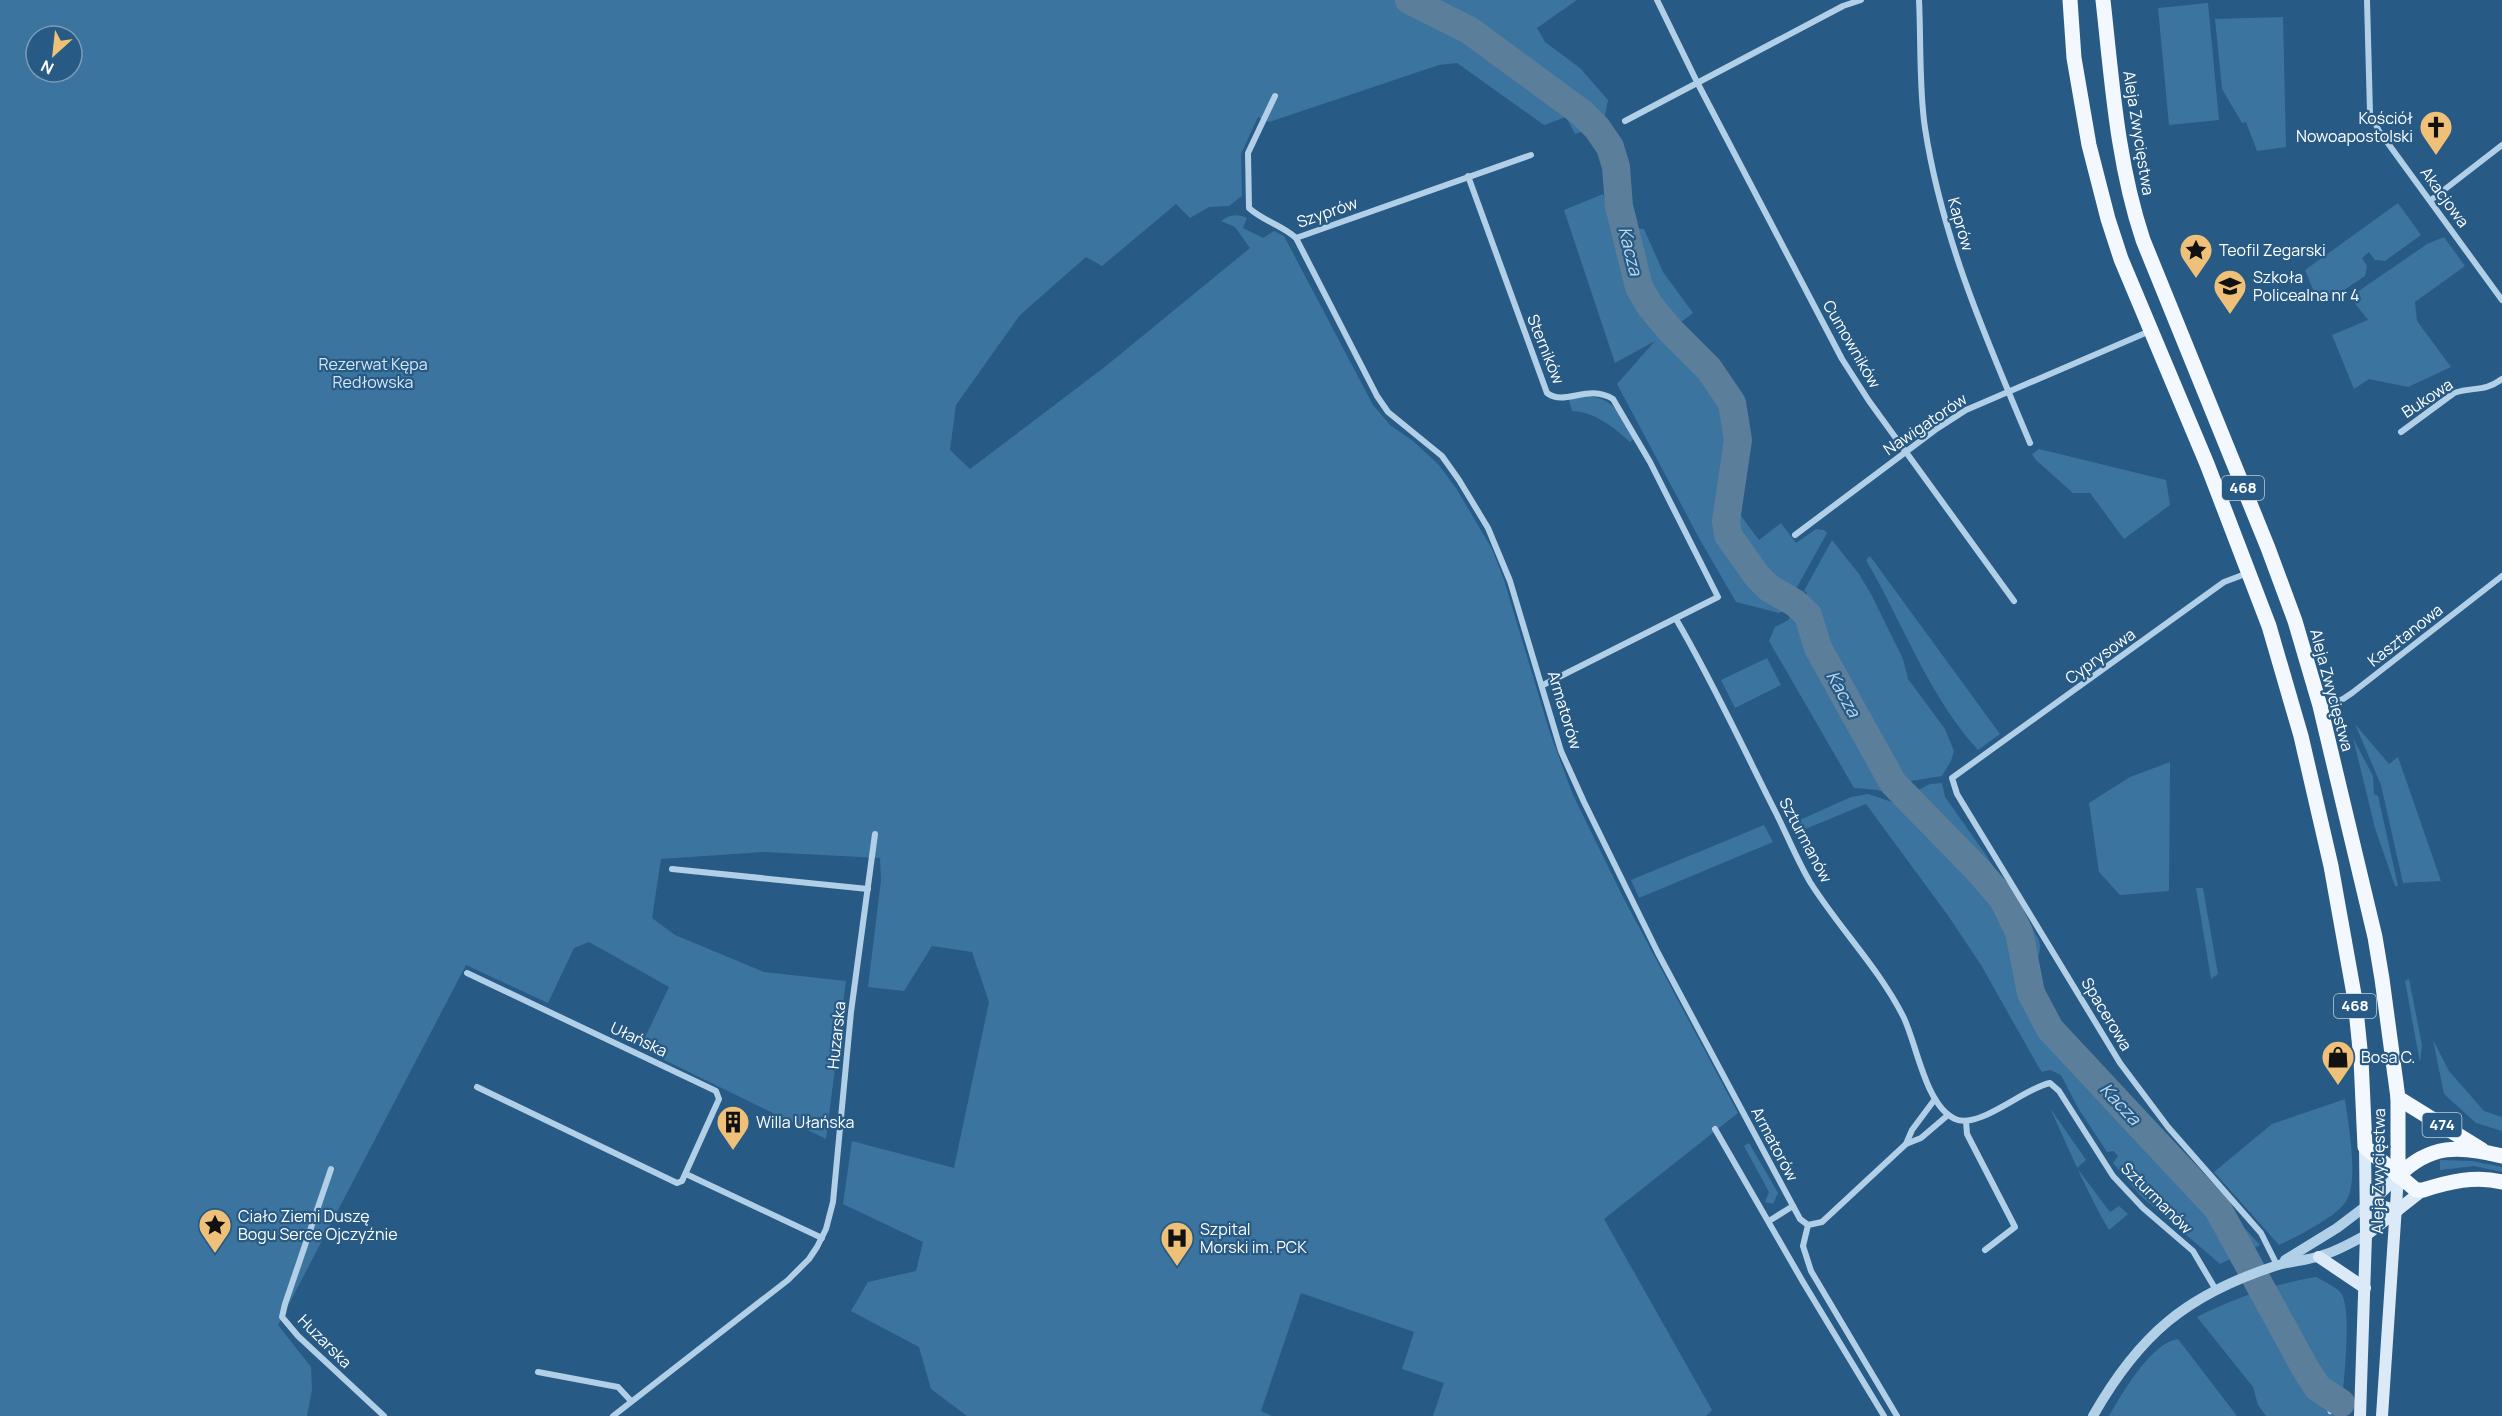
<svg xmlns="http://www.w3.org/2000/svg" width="2502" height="1416" font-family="Manrope,sans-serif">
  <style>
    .green { fill: #3c74a0; fill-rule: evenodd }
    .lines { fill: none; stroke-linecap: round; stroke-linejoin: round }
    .stream { stroke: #a6cbe8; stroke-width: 4.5 }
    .river { stroke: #5b7e9a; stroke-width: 28 }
    .minor { stroke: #b1cfe7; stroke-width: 6 }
    .tertiary { stroke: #b1cfe7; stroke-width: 10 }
    .secondary { stroke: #dbeaf6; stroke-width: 12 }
    .primary { stroke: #f3f8fe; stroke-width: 15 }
    .labels { text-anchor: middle; stroke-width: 4.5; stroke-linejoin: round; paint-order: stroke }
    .shield { fill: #275a84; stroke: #beceda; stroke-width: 1.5 }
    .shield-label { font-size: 15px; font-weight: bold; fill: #fff }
    .poi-label { font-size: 16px; fill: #fff; stroke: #275a84; text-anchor: start }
    .street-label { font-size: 16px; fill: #fff; stroke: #275a84 }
    .park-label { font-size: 16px; fill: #d4e7f6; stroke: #275a84 }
    .water-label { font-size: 18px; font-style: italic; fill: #bdd9ef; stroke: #275a84 }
  </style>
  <rect width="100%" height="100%" fill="#275a84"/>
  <g class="green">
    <path d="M0,0H1577L1537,28L1545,42L1580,68L1608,100L1603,125L1575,134L1566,117L1544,125L1457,63L1439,65L1269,122L1258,117L1241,154L1242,196L1229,206L1209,207L1190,218L1176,204L1102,266L1086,257L1020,315L956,405L950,450L970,469L1106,366L1250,248L1235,227L1221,221C1230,214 1238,214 1247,218L1243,228L1263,238L1274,231L1284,236L1373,405L1390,425L1413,441L1438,464L1456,488L1492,549L1504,580L1550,733L1573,795L1624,899L1738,1113L1604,1219L1712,1410L1706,1416H1433L1444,1383L1402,1369L1414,1332L1301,1293L1261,1411L1272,1416H967L931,1389L919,1347L851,1311L868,1282L916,1271L923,1242L843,1204L852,1141L954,1168L989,1002L972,952L932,946L904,991L868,987L881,880L880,858L764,852L661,859L652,918L675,935L764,972L846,981L826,1139L640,1048L669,987L589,942L574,948L548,1003L466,965L278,1325L311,1367L312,1390L307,1416H0ZM36,36H72V72H36Z"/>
    <polygon points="2208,3 2219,120 2169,125 2158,8"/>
    <polygon points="2283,17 2286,147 2257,151 2246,122 2242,123 2222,89 2215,19"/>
    <path d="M1603,194L1614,226L1644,229L1663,272L1693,313L1667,333C1685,356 1726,396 1728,425C1728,444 1722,462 1721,481C1721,494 1725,510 1719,522C1731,556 1757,584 1788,602L1784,610L1779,613L1736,602L1699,538L1617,384L1655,341L1615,363L1564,210Z"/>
    <polygon points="2398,203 2421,235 2385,261 2375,260 2369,252 2362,258 2367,266 2365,276 2344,290 2317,299 2305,270"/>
    <polygon points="2444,237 2465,266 2415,302 2417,321 2451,367 2408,387 2369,379 2354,389 2332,335 2368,320 2350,297 2427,244"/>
    <path d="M1584,396C1614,396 1621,416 1634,439L1630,442C1615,428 1593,411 1572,411L1569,400Z"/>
    <polygon points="2039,449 2166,480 2170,505 2124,539 2090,493 2073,493 2036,460 2032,454"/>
    <path d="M1735,508L1759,540L1781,523L1796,543L1816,529L1824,530L1827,533L1792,596C1763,580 1730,548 1730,513Z"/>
    <polygon points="1832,540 1859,574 1871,594 1903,659 1908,679 1945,729 1954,751 1951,761 1942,776 1911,781 1905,787 1879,748 1823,647 1812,613 1801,604 1807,593 1804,591"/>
    <path d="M1870,556L2000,734L1978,750C1928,695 1903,623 1866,560Z"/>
    <polygon points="1796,609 1805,618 1811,644 1834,689 1883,770 1887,784 1894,793 1892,795 1878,790 1854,788 1769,641 1775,627 1788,620"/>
    <polygon points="1767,658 1781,685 1735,708 1721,680"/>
    <polygon points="2355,724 2389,764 2398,757 2441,881 2403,883 2381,785"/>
    <polygon points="2353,738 2373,776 2374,794 2378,796 2398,886 2395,886 2375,828"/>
    <polygon points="2170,762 2169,891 2120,895 2099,872 2089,803 2130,777"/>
    <path d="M1942,783L1945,797L1986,855L2038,938C2044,952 2034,961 2034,975L2023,931L2007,899L1982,870L1933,820L1910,794L1930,784Z"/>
    <path d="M1868,794L1895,803L1903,798C1939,838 1981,872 2008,919C2016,933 2014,953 2015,968C2019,998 2044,1040 2066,1059C2072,1065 2081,1069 2088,1075L2096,1072C2120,1087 2132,1112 2151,1132C2188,1170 2225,1206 2260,1245L2220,1264L2140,1195L2113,1163L2118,1156L2113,1151L2107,1152L2078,1108L2061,1075L2050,1070L2042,1072L2038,1066L1981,965L1949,917L1866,804L1798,832L1793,823L1851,797Z"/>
    <polygon points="1764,825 1773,842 1639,898 1631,880"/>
    <polygon points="2196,888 2203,888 2218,974 2211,979"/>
    <polygon points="2409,979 2422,1045 2420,1063 2405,981"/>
    <polygon points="2433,1040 2449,1071 2484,1111 2502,1117 2502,1131 2476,1123 2444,1094"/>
    <path d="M2345,1099C2348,1124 2360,1183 2345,1203C2335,1217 2295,1238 2279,1245L2214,1172L2272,1124Z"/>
    <path d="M2050,1108L2086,1160L2077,1168L2110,1212L2119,1206L2128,1214L2109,1230C2086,1191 2069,1149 2050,1108Z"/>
    <polygon points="1749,1143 1778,1193 1773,1204 1765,1202 1769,1192 1744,1146"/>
    <polygon points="2440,1160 2472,1161 2502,1167 2502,1172 2474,1166 2440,1170"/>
    <path d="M2316,1277C2323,1281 2333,1285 2340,1292C2354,1306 2342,1392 2341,1416H2266L2258,1405L2253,1387L2197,1317C2235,1298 2274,1284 2316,1277Z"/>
    <path d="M2178,1339L2237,1416H2109C2122,1393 2151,1343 2178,1339Z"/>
  </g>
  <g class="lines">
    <polyline class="stream" points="2325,1392 2330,1412"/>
    <polyline class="river" points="1409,0 1469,30 1582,113 1597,128 1610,147 1616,167 1619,206 1639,287 1650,306 1670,330 1709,369 1732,403 1738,440 1726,521 1728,535 1757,576 1769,588 1795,603 1808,615 1818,648 1893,783 1977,869 2003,899 2019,932 2031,993 2050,1029 2218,1209 2305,1368 2318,1388 2341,1403"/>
    <g class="minor">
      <polyline points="1657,0 1697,82 1842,359 1869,401 2014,601"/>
      <path d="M1919,0C1921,40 1919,89 1925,128C1942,239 1987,341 2030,443"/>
      <polyline points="2367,0 2370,113 2379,131 2502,300"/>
      <path d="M1275,96L1248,153L1249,208C1263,221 1282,225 1296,238L1377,396L1388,412L1442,456L1459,480L1488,528L1510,581L1561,751L1584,802L1658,953L1800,1219L1808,1225"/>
      <polyline points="1625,121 1843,6 1861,0"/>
      <path d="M1468,176L1547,393C1566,407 1587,383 1613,399L1650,462L1718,597L1543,685"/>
      <polyline points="2431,200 2502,145"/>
      <polyline points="1296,238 1531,155"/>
      <path d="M2401,432L2454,393C2474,386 2483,393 2502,379"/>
      <polyline points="1795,535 1935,430 1966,410 2150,331"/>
      <polyline points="2248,573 2224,582 1952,778 1957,794 2120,1063 2168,1127 2261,1233 2277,1265"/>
      <path d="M1676,619C1713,682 1743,748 1776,813C1787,835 1797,860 1810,882C1839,928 1878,967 1903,1016C1917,1044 1925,1105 1955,1119C1979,1130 2024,1088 2050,1083L2059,1091L2113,1176L2143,1208L2193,1251L2216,1290"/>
      <polyline points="2321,706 2343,699 2352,693 2502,576"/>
      <polyline points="672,869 868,889"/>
      <polyline points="467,973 716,1091 719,1099 682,1181 677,1183 477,1087"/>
      <polyline points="1966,1121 1967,1134 2015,1227 1985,1250"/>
      <polyline points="1715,1129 1803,1282 1884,1416"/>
      <polyline points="1906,1144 1912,1130 1935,1099"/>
      <polyline points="331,1169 285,1304 282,1317 298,1336 384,1416"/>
      <polyline points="686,1174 822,1238"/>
      <polyline points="1769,1221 1793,1206"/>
      <polyline points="1808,1225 1803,1246 1811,1271 1897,1416"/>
      <polyline points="1808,1225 1822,1222 1906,1144 1921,1138 1948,1115"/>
      <polyline points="538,1372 618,1387 631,1401"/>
      <polyline points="613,1416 788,1280 809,1259 817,1247 826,1229 833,1202 851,1012 875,834"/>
    </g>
    <g class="tertiary">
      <polyline points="2285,1260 2337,1228 2366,1206"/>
      <path d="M2093,1416C2139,1335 2186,1295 2275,1266C2290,1261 2305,1261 2320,1256C2336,1252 2351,1243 2366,1235"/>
    </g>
    <g class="secondary">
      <polyline points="2366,1206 2398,1176"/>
      <polyline points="2366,1206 2372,1203 2397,1211"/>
      <polyline points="2366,1235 2423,1190"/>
      <polyline points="2319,1257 2365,1288"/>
      <polyline points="2360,1416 2366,1235 2365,1147"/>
      <polyline points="2382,1416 2398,1176"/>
    </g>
    <g class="primary">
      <path d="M2070,0L2074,58L2089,145L2108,219L2121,259L2207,464L2269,626L2301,736L2331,866L2355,1000L2361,1059L2365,1147L2416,1190H2423C2448,1182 2476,1175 2502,1182"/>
      <path d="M2103,0C2112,81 2117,162 2143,240L2268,548L2295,621L2320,706L2375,937L2382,979L2398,1098V1176"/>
      <polyline points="2398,1098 2482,1150"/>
      <path d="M2398,1176C2430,1144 2460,1145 2502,1156"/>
    </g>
  </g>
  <defs>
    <symbol id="church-pin" viewBox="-11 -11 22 30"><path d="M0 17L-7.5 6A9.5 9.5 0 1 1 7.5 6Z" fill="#efc077" stroke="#275a84"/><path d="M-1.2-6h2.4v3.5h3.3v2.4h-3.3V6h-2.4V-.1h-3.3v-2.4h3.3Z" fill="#111"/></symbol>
    <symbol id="sight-pin" viewBox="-11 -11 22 30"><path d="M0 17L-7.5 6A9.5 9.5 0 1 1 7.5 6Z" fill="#efc077" stroke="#275a84"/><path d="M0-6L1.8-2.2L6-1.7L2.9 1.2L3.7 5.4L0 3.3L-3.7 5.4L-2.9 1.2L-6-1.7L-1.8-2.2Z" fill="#111"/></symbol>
    <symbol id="university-pin" viewBox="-11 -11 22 30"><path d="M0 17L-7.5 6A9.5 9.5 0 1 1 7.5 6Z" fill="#efc077" stroke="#275a84"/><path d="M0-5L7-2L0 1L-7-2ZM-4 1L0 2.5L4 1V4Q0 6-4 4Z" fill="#111"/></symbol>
    <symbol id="shop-pin" viewBox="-11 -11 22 30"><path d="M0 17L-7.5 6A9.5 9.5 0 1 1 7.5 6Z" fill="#efc077" stroke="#275a84"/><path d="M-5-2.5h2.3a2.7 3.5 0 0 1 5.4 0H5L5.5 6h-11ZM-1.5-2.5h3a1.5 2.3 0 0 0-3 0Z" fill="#111"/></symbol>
    <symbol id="building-pin" viewBox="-11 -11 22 30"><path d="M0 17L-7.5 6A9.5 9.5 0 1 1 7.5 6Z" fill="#efc077" stroke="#275a84"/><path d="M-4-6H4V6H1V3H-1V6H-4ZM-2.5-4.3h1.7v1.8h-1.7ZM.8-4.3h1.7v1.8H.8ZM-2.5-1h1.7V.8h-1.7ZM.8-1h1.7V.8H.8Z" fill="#111"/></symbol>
    <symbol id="hospital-pin" viewBox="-11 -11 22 30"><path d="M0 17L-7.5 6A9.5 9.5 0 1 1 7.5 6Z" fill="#efc077" stroke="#275a84"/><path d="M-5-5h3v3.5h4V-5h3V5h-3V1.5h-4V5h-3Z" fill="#111"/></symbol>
  </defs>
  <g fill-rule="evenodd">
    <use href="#church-pin" x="2417" y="108" width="38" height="52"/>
    <use href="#sight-pin" x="2177" y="231" width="38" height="52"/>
    <use href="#university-pin" x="2211" y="267" width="38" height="52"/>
    <use href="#shop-pin" x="2319" y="1038" width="38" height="52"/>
    <use href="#building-pin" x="714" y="1103" width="38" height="52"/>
    <use href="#sight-pin" x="196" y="1206" width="38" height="52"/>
    <use href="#hospital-pin" x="1158" y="1219" width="38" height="52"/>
  </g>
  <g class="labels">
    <g class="shield">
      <rect x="2222" y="476" width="42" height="24" rx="4.5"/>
      <rect x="2334" y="994" width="42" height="24" rx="4.5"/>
      <rect x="2422.5" y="1113" width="39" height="24" rx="4.5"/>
    </g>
    <g class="shield-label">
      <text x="2243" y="493">468</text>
      <text x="2355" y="1011">468</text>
      <text x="2442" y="1130">474</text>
    </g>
    <g class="poi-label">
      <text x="2413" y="124" text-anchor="end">Kościół<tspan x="2413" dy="18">Nowoapostolski</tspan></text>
      <text x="2219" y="256">Teofil Zegarski</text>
      <text x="2253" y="283">Szkoła<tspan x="2253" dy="18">Policealna nr 4</tspan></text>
      <text x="2361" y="1063">Bosa C.</text>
      <text x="756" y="1128">Willa Ułańska</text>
      <text x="238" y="1222">Ciało Ziemi Duszę<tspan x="238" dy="18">Bogu Serce Ojczyźnie</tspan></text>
      <text x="1200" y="1235">Szpital<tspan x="1200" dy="18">Morski im. PCK</tspan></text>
    </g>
    <g class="street-label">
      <text transform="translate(2139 133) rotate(81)" y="6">Aleja Zwycięstwa</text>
      <text transform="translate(2445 197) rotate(54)" y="6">Akacjowa</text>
      <text transform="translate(1327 212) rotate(-19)" y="6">Szyprów</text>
      <text transform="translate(1961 224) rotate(74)" y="6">Kaprów</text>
      <text transform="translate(1852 344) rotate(60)" y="6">Cumowników</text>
      <text transform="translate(1546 349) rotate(68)" y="6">Sterników</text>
      <text transform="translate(2427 398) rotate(-33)" y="6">Bukowa</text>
      <text transform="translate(1925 424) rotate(-34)" y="6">Nawigatorów</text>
      <text transform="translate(2405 635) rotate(-38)" y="6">Kasztanowa</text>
      <text transform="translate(2100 656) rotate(-36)" y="6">Cyprysowa</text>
      <text transform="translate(2332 690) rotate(75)" y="6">Aleja Zwycięstwa</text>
      <text transform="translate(1565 710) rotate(73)" y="6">Armatorów</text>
      <text transform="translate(1806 840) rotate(62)" y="6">Szturmanów</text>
      <text transform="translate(2107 1014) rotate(59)" y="6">Spacerowa</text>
      <text transform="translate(836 1035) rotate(-84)" y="6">Huzarska</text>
      <text transform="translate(639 1039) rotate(25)" y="6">Ułańska</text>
      <text transform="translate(1775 1144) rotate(62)" y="6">Armatorów</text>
      <text transform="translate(2378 1171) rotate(-89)" y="6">Aleja Zwycięstwa</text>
      <text transform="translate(2157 1198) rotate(45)" y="6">Szturmanów</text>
      <text transform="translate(325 1341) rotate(45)" y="6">Huzarska</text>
    </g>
    <g class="park-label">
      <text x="373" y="370">Rezerwat Kępa<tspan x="373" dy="18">Redłowska</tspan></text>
    </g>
    <g class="water-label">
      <text transform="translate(1630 251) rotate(76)" y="6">Kacza</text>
      <text transform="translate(1843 694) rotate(61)" y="6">Kacza</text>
      <text transform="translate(2120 1104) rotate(47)" y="6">Kacza</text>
    </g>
  </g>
  <g transform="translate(54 54) rotate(207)"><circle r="28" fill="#275a84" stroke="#7d9cb5" stroke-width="1.5"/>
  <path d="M0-4.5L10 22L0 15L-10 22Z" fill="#efc077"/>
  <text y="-9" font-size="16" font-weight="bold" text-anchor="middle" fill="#ffffff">N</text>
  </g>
</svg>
